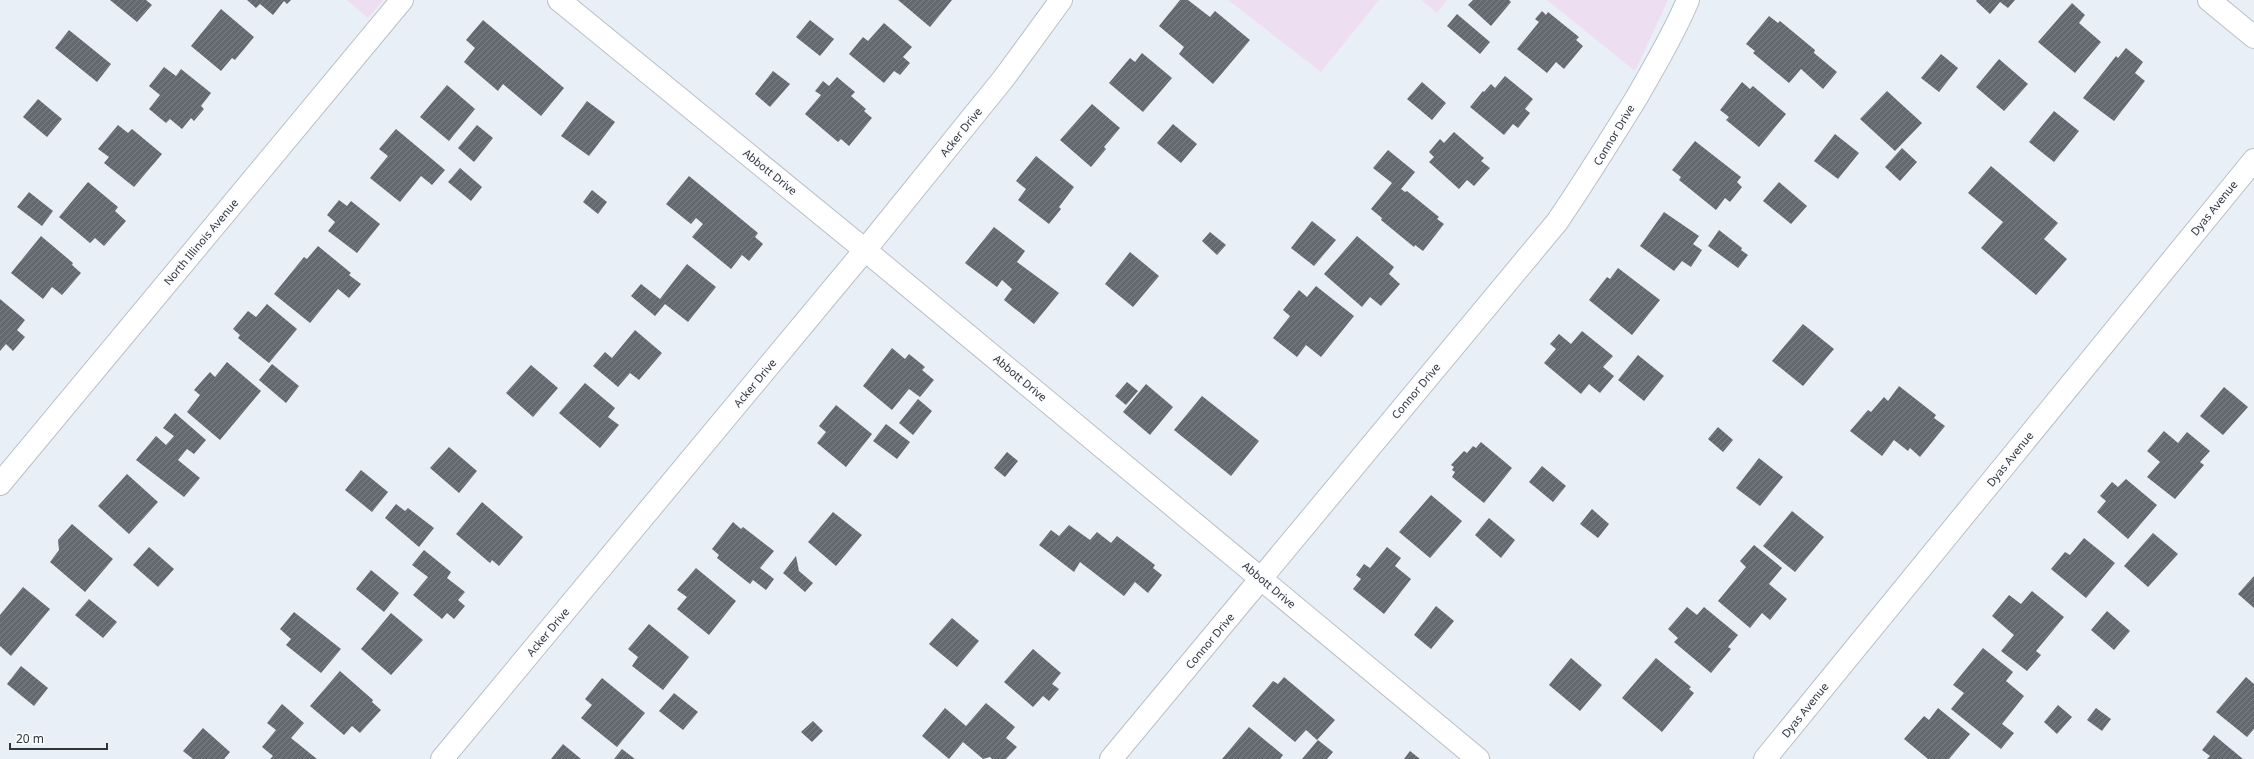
<svg xmlns="http://www.w3.org/2000/svg" width="2254" height="759" font-family="'Noto Sans',sans-serif">
  <style>
    .commercial { fill: #eedef1 }
    .building { fill: url(#building-hatch) }
    .lines { fill: none; stroke-linecap: round; stroke-linejoin: round }
    .street-casing { stroke: #b9bfc6; stroke-width: 24 }
    .secondary-casing { stroke: #b9bfc6; stroke-width: 24 }
    .street { stroke: #fff; stroke-width: 22 }
    .secondary { stroke: #fff; stroke-width: 22 }
    .labels { text-anchor: middle; stroke-width: 4; stroke-linejoin: round; paint-order: stroke }
    .street-label { font-size: 11px; fill: #323538; stroke: #fafcff }
  </style>
  <defs>
    <pattern id="building-hatch" width="6" height="6" patternUnits="userSpaceOnUse"><rect width="6" height="6" fill="#64696f"/><path d="M-1 1l2-2M0 6l6-6M5 7l2-2" fill="none" stroke="#7c7f84"/></pattern>
  </defs>
  <rect width="100%" height="100%" fill="#e9eff7"/>
  <g class="commercial">
    <polygon points="347,0 383,0 368,18"/>
    <polygon points="1228,0 1379,0 1321,72"/>
    <polygon points="1421,0 1447,0 1437,13"/>
    <polygon points="1547,0 1668,0 1635,71"/>
  </g>
  <g class="building">
    <polygon points="110,0 146,0 152,5 137,22"/>
    <polygon points="247,0 291,0 287,4 284,1 273,15 260,4 256,8"/>
    <polygon points="898,0 952,0 930,27"/>
    <polygon points="1180,0 1188,0 1210,17 1215,11 1250,40 1213,84 1179,54 1184,47 1159,26"/>
    <polygon points="1473,0 1509,0 1511,2 1491,26 1468,5"/>
    <polygon points="1977,0 2015,0 2008,8 2000,2 1990,14 1976,1"/>
    <polygon points="2072,3 2085,15 2079,23 2101,42 2075,73 2038,42"/>
    <polygon points="221,9 254,37 235,60 232,58 221,71 191,46"/>
    <polygon points="1542,11 1546,15 1548,12 1579,37 1576,40 1583,46 1564,69 1556,62 1547,73 1517,49 1539,22 1535,19"/>
    <polygon points="1457,14 1490,42 1480,54 1447,26"/>
    <polygon points="1769,16 1778,23 1780,21 1815,50 1814,53 1837,72 1823,89 1801,69 1789,83 1753,53 1755,51 1746,44"/>
    <polygon points="483,20 564,88 541,116 503,84 498,91 464,62 475,48 466,40"/>
    <polygon points="810,20 834,39 820,56 796,37"/>
    <polygon points="884,23 912,47 903,57 910,63 900,75 894,71 884,83 849,54 863,37 868,41"/>
    <polygon points="69,30 111,64 97,82 55,48"/>
    <polygon points="2126,48 2143,62 2135,73 2145,81 2114,121 2083,98 2116,56 2118,58"/>
    <polygon points="1142,53 1172,78 1143,112 1109,83 1130,58 1135,62"/>
    <polygon points="1941,54 1958,68 1939,92 1921,78"/>
    <polygon points="1999,59 2028,84 2004,111 1976,87"/>
    <polygon points="164,67 176,76 181,69 211,93 201,106 204,109 194,121 191,118 182,129 170,119 166,123 149,109 160,95 149,86"/>
    <polygon points="773,71 790,84 770,107 755,94"/>
    <polygon points="1505,76 1533,99 1525,109 1530,113 1518,128 1513,124 1504,135 1470,107 1483,91 1484,92 1491,84 1495,88"/>
    <polygon points="837,77 855,92 851,96 866,109 864,111 872,118 849,146 841,139 838,142 805,114 821,95 815,91 823,81 829,86"/>
    <polygon points="1422,82 1446,103 1432,120 1407,99"/>
    <polygon points="1742,82 1750,89 1753,86 1786,114 1759,147 1726,120 1729,117 1720,110"/>
    <polygon points="447,85 475,109 449,141 420,117"/>
    <polygon points="1887,91 1922,123 1895,151 1860,119"/>
    <polygon points="38,99 62,119 47,137 23,117"/>
    <polygon points="587,101 615,122 589,156 561,136"/>
    <polygon points="1092,104 1120,128 1104,147 1106,149 1091,167 1060,140"/>
    <polygon points="2054,111 2079,131 2054,162 2029,142"/>
    <polygon points="1173,124 1197,144 1181,163 1157,143"/>
    <polygon points="118,125 128,133 132,129 162,154 134,187 104,163 109,157 98,149"/>
    <polygon points="477,125 493,138 474,162 458,148"/>
    <polygon points="396,129 445,170 432,185 421,176 400,202 370,178 388,156 379,149"/>
    <polygon points="1454,132 1484,158 1481,161 1490,168 1474,186 1467,180 1459,189 1429,162 1434,157 1429,152 1440,139 1444,143"/>
    <polygon points="1835,134 1859,153 1838,179 1814,161"/>
    <polygon points="1695,141 1741,177 1737,182 1742,187 1730,202 1725,198 1716,210 1679,180 1681,177 1672,170"/>
    <polygon points="1902,148 1917,162 1900,181 1885,167"/>
    <polygon points="1388,150 1415,172 1401,189 1405,192 1407,191 1439,217 1437,219 1444,224 1423,251 1415,245 1414,247 1381,220 1382,218 1371,209 1392,183 1373,168"/>
    <polygon points="1036,156 1074,187 1059,207 1061,209 1049,224 1018,200 1026,189 1016,181"/>
    <polygon points="1991,166 2058,223 2044,239 2067,259 2036,295 1981,248 2003,222 1968,193"/>
    <polygon points="460,168 482,187 471,201 448,182"/>
    <polygon points="689,176 758,233 755,237 763,244 749,261 742,255 731,269 692,237 703,224 696,218 691,224 666,204"/>
    <polygon points="88,182 118,207 115,211 126,221 104,246 95,238 90,243 59,217"/>
    <polygon points="1779,182 1807,206 1791,224 1763,201"/>
    <polygon points="592,190 607,202 598,214 583,202"/>
    <polygon points="29,192 53,211 42,226 17,207"/>
    <polygon points="339,200 347,206 351,201 380,224 357,253 328,231 335,222 327,215"/>
    <polygon points="1664,212 1699,236 1693,244 1702,250 1691,267 1682,261 1674,271 1640,246"/>
    <polygon points="1312,221 1336,240 1314,266 1291,248"/>
    <polygon points="994,227 1025,251 1017,262 1059,293 1034,324 1004,300 1012,289 1002,280 997,287 965,263"/>
    <polygon points="1719,230 1742,248 1741,250 1748,255 1738,268 1708,246"/>
    <polygon points="1210,232 1226,245 1217,255 1202,241"/>
    <polygon points="41,236 73,263 72,265 81,273 62,295 52,287 43,299 11,273"/>
    <polygon points="1357,236 1394,267 1389,274 1400,284 1381,306 1370,297 1362,307 1324,274"/>
    <polygon points="318,246 351,273 349,275 361,284 349,298 338,289 310,323 274,294 304,257 307,259"/>
    <polygon points="1130,252 1159,276 1133,307 1105,284"/>
    <polygon points="687,264 716,287 688,322 665,304 655,316 631,296 641,284 660,299"/>
    <polygon points="1618,268 1660,300 1632,335 1589,300 1607,277 1610,279"/>
    <polygon points="1316,286 1354,316 1321,357 1306,345 1297,357 1273,338 1290,316 1283,310 1299,290 1307,297"/>
    <polygon points="0,299 25,320 17,330 25,337 13,351 6,344 0,351"/>
    <polygon points="267,304 297,329 269,363 238,338 240,335 233,329 248,311 256,317"/>
    <polygon points="1803,324 1834,349 1803,386 1772,361"/>
    <polygon points="635,330 662,353 639,380 630,373 618,387 593,366 605,352 612,358"/>
    <polygon points="1582,331 1613,356 1603,367 1614,376 1600,393 1589,384 1581,394 1544,363 1556,349 1550,344 1559,334 1571,344"/>
    <polygon points="892,348 905,359 909,354 925,367 922,370 934,380 920,397 909,389 892,410 863,386"/>
    <polygon points="1638,355 1664,376 1644,401 1618,380"/>
    <polygon points="227,362 261,391 220,440 187,412 200,395 194,390 210,372 215,377"/>
    <polygon points="272,364 299,386 286,403 259,380"/>
    <polygon points="531,365 558,388 533,417 506,393"/>
    <polygon points="1127,382 1138,391 1126,405 1115,396"/>
    <polygon points="585,383 615,408 608,417 619,425 600,448 559,413"/>
    <polygon points="1146,384 1173,407 1150,435 1123,412"/>
    <polygon points="1899,386 1936,415 1934,418 1945,426 1920,457 1910,448 1908,451 1894,440 1882,456 1850,431 1868,410 1871,412 1884,397 1888,401"/>
    <polygon points="2224,387 2248,407 2223,435 2200,416"/>
    <polygon points="1202,396 1259,441 1231,476 1174,430"/>
    <polygon points="918,399 932,411 913,435 899,423"/>
    <polygon points="836,405 872,434 846,467 817,443 826,432 819,426"/>
    <polygon points="175,413 206,440 194,454 187,449 178,460 200,478 184,497 136,460 156,436 166,445 174,436 163,428"/>
    <polygon points="886,424 910,442 897,459 873,441"/>
    <polygon points="1718,427 1733,440 1723,452 1708,439"/>
    <polygon points="2164,431 2178,443 2187,432 2210,451 2200,462 2204,465 2175,499 2147,477 2160,462 2147,451"/>
    <polygon points="1481,442 1512,468 1484,503 1452,477 1455,472 1452,470 1454,467 1451,465 1464,451 1467,453 1473,446 1476,448"/>
    <polygon points="449,447 477,471 459,493 430,468"/>
    <polygon points="1007,452 1018,461 1005,477 994,468"/>
    <polygon points="1759,458 1783,477 1760,506 1736,488"/>
    <polygon points="1542,466 1566,486 1553,502 1529,482"/>
    <polygon points="361,470 388,492 372,512 345,490"/>
    <polygon points="127,474 158,502 129,534 98,506"/>
    <polygon points="2126,479 2157,505 2128,539 2097,512 2106,501 2100,496 2112,482 2118,487"/>
    <polygon points="1431,495 1462,521 1430,558 1399,532"/>
    <polygon points="482,502 523,537 499,566 492,560 490,563 456,534"/>
    <polygon points="396,504 405,511 408,508 434,528 419,547 385,518"/>
    <polygon points="1592,509 1609,524 1598,538 1580,524"/>
    <polygon points="1792,511 1824,537 1795,572 1763,546"/>
    <polygon points="833,512 862,535 836,566 808,542"/>
    <polygon points="1489,518 1515,540 1501,558 1475,535"/>
    <polygon points="733,522 741,529 743,527 774,551 760,568 774,579 766,590 753,580 750,584 717,558 719,555 712,549"/>
    <polygon points="72,524 113,559 85,592 50,562 59,550 58,540"/>
    <polygon points="1069,525 1090,540 1097,532 1111,543 1117,536 1155,565 1153,568 1162,575 1148,593 1135,582 1124,596 1080,562 1074,572 1039,545 1051,530 1059,536"/>
    <polygon points="2153,533 2178,554 2148,587 2124,566"/>
    <polygon points="2084,538 2115,563 2086,598 2051,569 2065,552 2070,555"/>
    <polygon points="1754,545 1782,568 1769,584 1787,599 1770,620 1762,613 1750,628 1718,601 1746,567 1740,561"/>
    <polygon points="149,547 174,569 158,587 133,565"/>
    <polygon points="1387,547 1401,558 1395,566 1411,579 1384,614 1353,589 1361,579 1356,575 1364,564 1370,568"/>
    <polygon points="424,550 451,572 447,578 465,592 458,600 465,606 454,619 447,613 442,619 413,595 428,577 412,565"/>
    <polygon points="796,556 799,571 813,583 805,592 783,573"/>
    <polygon points="696,568 736,601 709,635 677,609 687,597 677,590"/>
    <polygon points="371,570 399,593 384,612 356,589"/>
    <polygon points="2254,576 2254,608 2238,594"/>
    <polygon points="23,587 50,609 11,656 0,646 0,615"/>
    <polygon points="2032,591 2064,617 2036,651 2041,655 2027,671 2001,651 2014,635 1992,616 2009,595 2021,604"/>
    <polygon points="89,599 117,622 103,638 75,615"/>
    <polygon points="1436,606 1454,621 1431,649 1414,635"/>
    <polygon points="1687,607 1697,615 1704,607 1738,635 1728,647 1731,649 1711,673 1674,642 1678,638 1668,629"/>
    <polygon points="2107,611 2130,631 2114,650 2091,630"/>
    <polygon points="294,612 341,649 321,673 286,645 291,639 280,629"/>
    <polygon points="391,613 423,640 391,675 361,649"/>
    <polygon points="952,618 979,641 957,667 929,644"/>
    <polygon points="649,624 689,657 663,690 632,666 638,657 628,649"/>
    <polygon points="1983,648 2013,672 2006,681 2024,696 2002,724 2014,733 2001,749 1951,709 1964,693 1953,685"/>
    <polygon points="1033,649 1061,673 1052,684 1059,689 1049,701 1043,696 1033,707 1004,682"/>
    <polygon points="1571,658 1602,685 1580,711 1549,685"/>
    <polygon points="1656,658 1691,687 1689,689 1694,693 1662,732 1622,698"/>
    <polygon points="21,666 48,688 34,706 7,684"/>
    <polygon points="340,671 373,700 372,702 381,710 360,733 352,726 344,735 310,706"/>
    <polygon points="1284,677 1335,720 1317,740 1306,730 1295,742 1252,706 1273,681 1278,684"/>
    <polygon points="2246,677 2254,684 2254,729 2247,737 2216,712"/>
    <polygon points="602,678 645,713 617,747 581,718 592,705 585,699"/>
    <polygon points="674,693 698,712 683,730 659,711"/>
    <polygon points="986,703 1015,727 1006,738 1017,747 1006,759 992,759 990,757 983,759 963,742 949,759 922,736 945,708 966,726"/>
    <polygon points="282,704 304,723 291,738 317,759 270,759 273,756 262,747 276,730 267,723"/>
    <polygon points="2058,705 2072,717 2057,734 2044,722"/>
    <polygon points="1938,708 1970,734 1949,759 1928,759 1904,739 1924,716 1929,720"/>
    <polygon points="2096,708 2111,719 2102,731 2087,720"/>
    <polygon points="813,721 823,731 812,742 801,732"/>
    <polygon points="1249,727 1283,755 1280,759 1222,759"/>
    <polygon points="203,728 230,752 224,759 193,759 183,751"/>
    <polygon points="2214,735 2243,759 2207,759 2210,756 2202,750"/>
    <polygon points="1318,740 1333,752 1327,759 1302,759"/>
    <polygon points="563,744 581,759 551,759"/>
    <polygon points="622,749 635,759 614,759"/>
    <polygon points="1410,751 1420,759 1404,759"/>
  </g>
  <g class="lines">
    <defs>
      <g id="street">
        <polyline points="559,0 865,250 1478,759"/>
        <polyline points="0,484 402,0"/>
        <polyline points="442,759 865,250 1004,78 1061,0"/>
        <path d="M1111,759L1557,222C1585,181 1611,139 1637,97C1655,65 1674,34 1688,0"/>
        <polyline points="1765,759 2254,160"/>
      </g>
      <polyline id="secondary" points="2209,0 2254,37"/>
    </defs>
    <use href="#street" class="street-casing"/>
    <use href="#secondary" class="secondary-casing"/>
    <use href="#street" class="street"/>
    <use href="#secondary" class="secondary"/>
  </g>
  <g class="labels">
    <g class="street-label">
      <text transform="translate(961 132) rotate(-51)" y="4">Acker Drive</text>
      <text transform="translate(1614 135) rotate(-59)" y="4">Connor Drive</text>
      <text transform="translate(770 172) rotate(39)" y="4">Abbott Drive</text>
      <text transform="translate(2214 208) rotate(-51)" y="4">Dyas Avenue</text>
      <text transform="translate(201 242) rotate(-50)" y="4">North Illinois Avenue</text>
      <text transform="translate(1020 378) rotate(40)" y="4">Abbott Drive</text>
      <text transform="translate(755 383) rotate(-50)" y="4">Acker Drive</text>
      <text transform="translate(1416 391) rotate(-50)" y="4">Connor Drive</text>
      <text transform="translate(2010 459) rotate(-51)" y="4">Dyas Avenue</text>
      <text transform="translate(1269 585) rotate(40)" y="4">Abbott Drive</text>
      <text transform="translate(548 632) rotate(-50)" y="4">Acker Drive</text>
      <text transform="translate(1210 641) rotate(-50)" y="4">Connor Drive</text>
      <text transform="translate(1805 710) rotate(-51)" y="4">Dyas Avenue</text>
    </g>
  </g>
  <path d="M10 743v6h97v-6" fill="none" stroke="#323538" stroke-width="2"/>
  <text x="16" y="743" font-size="12" fill="#323538" stroke="#fafcff" stroke-width="3" paint-order="stroke">20 m</text>
</svg>
